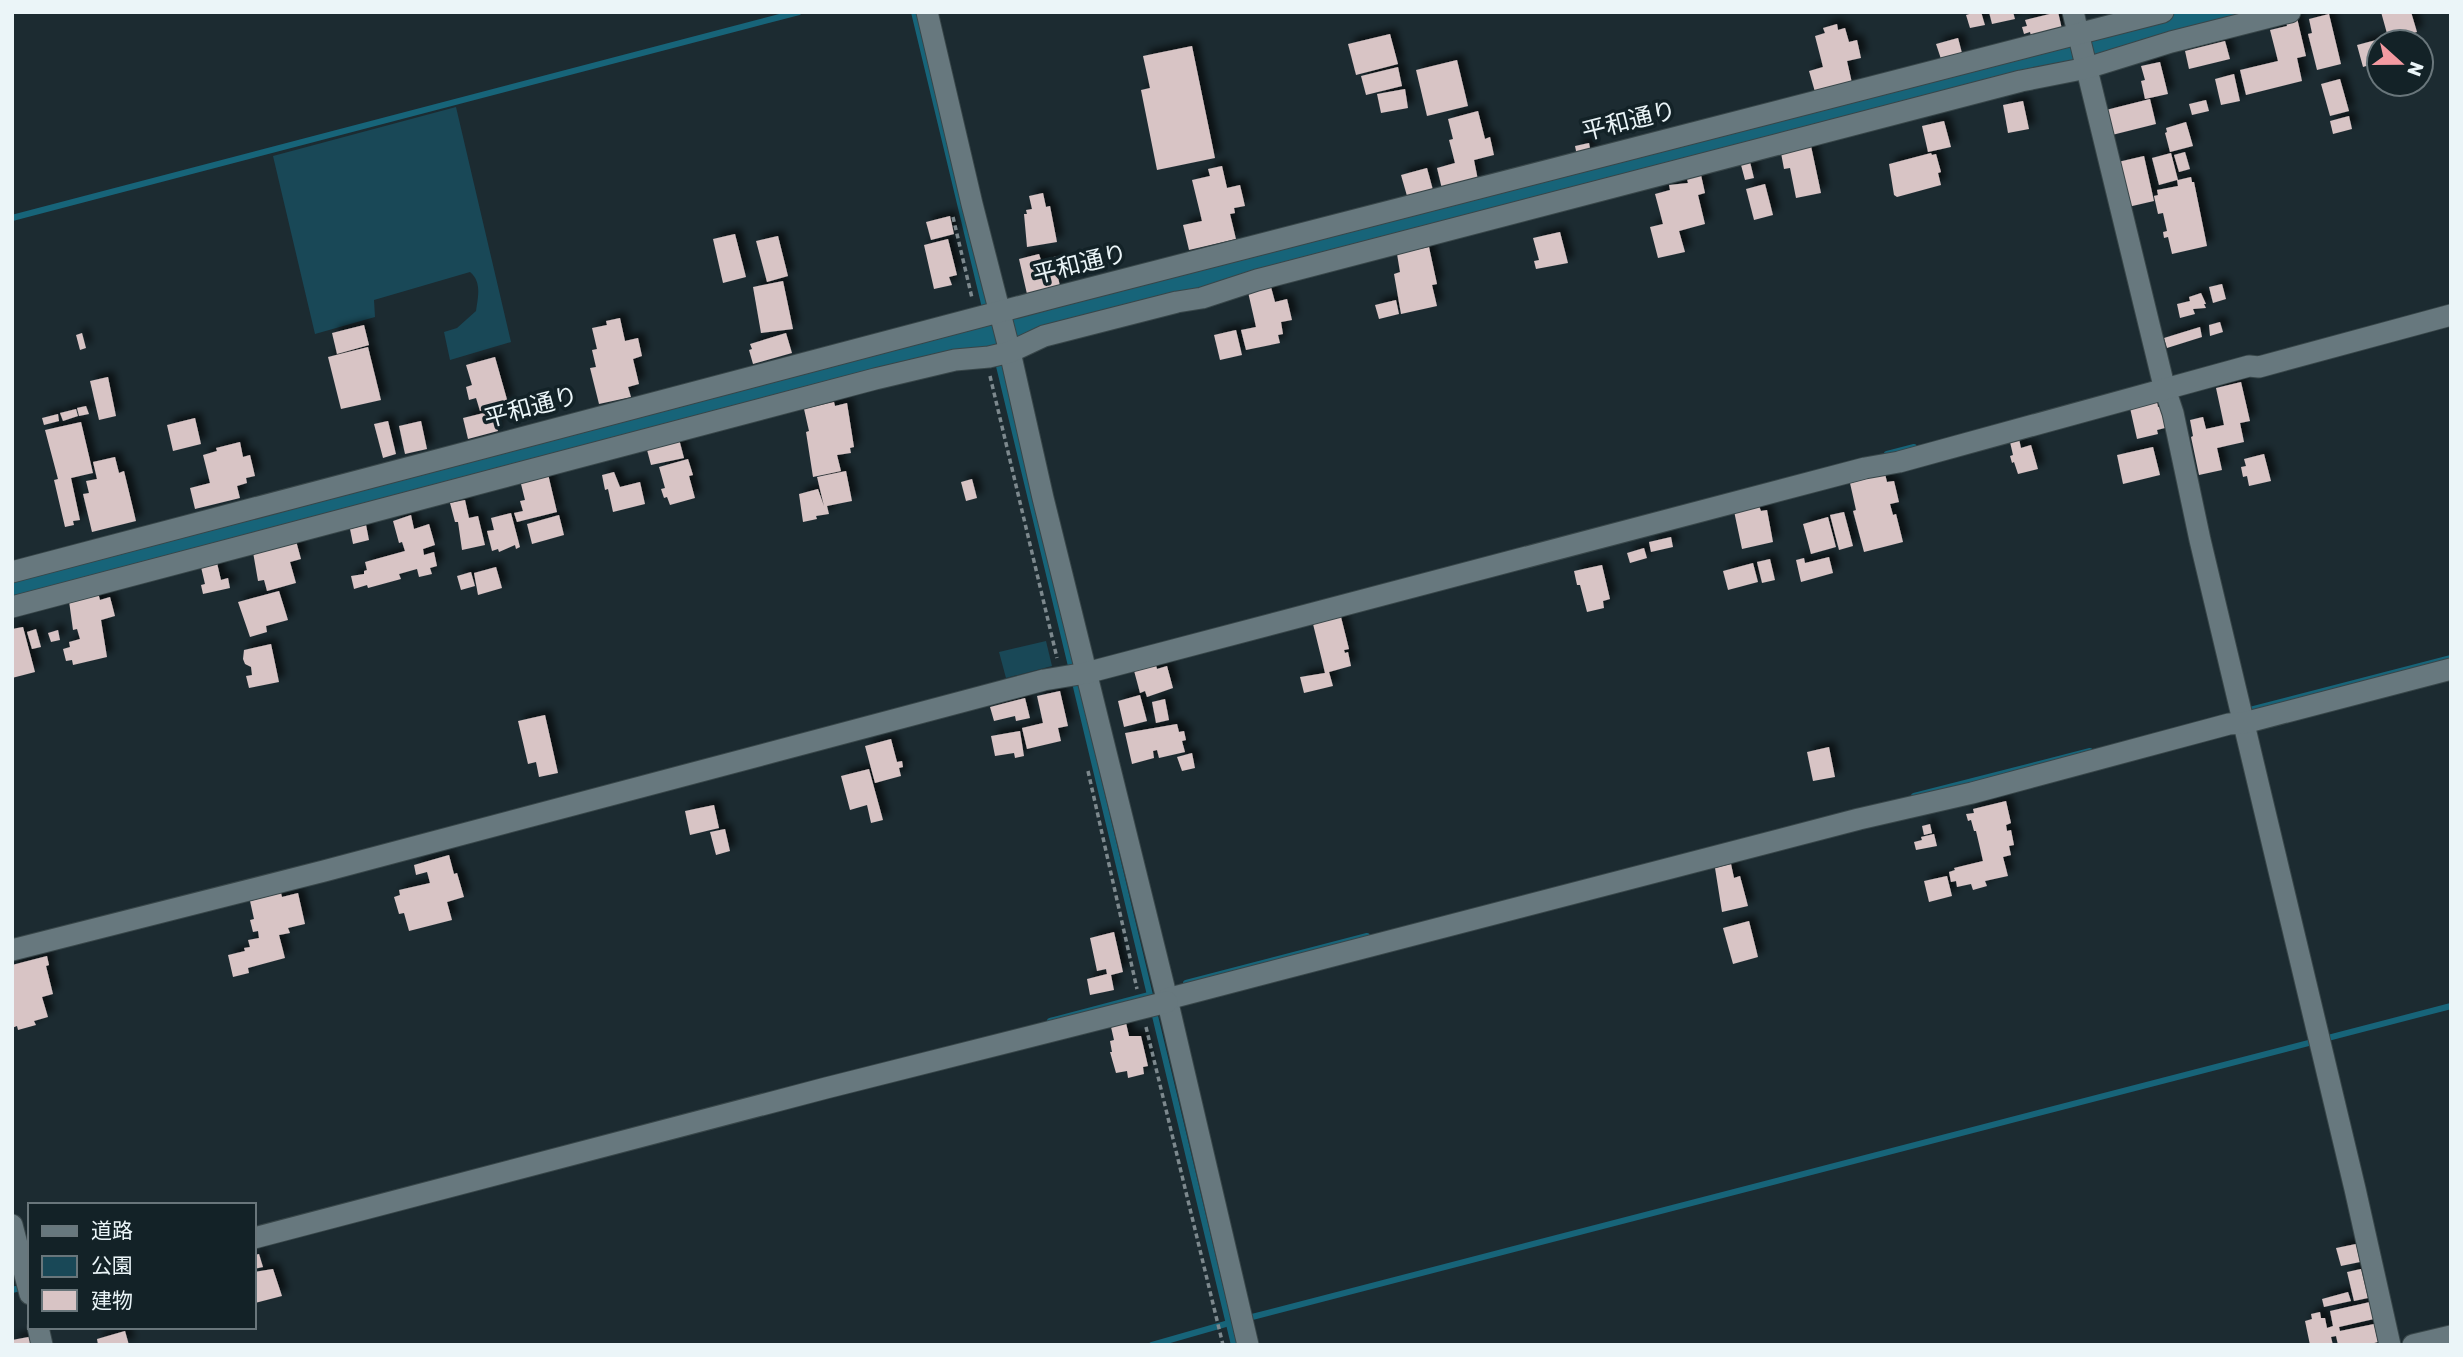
<svg xmlns="http://www.w3.org/2000/svg" width="2463" height="1357" font-family="Rubik,'Noto Sans JP',sans-serif">
  <style>
    .green { fill: #194857 }
    .lines { fill: none; stroke-linecap: round; stroke-linejoin: round }
    .stream { stroke: #176479; stroke-width: 6 }
    .river { stroke: #176479; stroke-width: 35 }
    .building { fill: #d8c4c5; filter: url(#shadow) }
    .street-casing { stroke: #384649; stroke-width: 23 }
    .path { stroke: #7d898e; stroke-width: 3.5; stroke-dasharray: 5 3.5; stroke-linecap: butt }
    .street { stroke: #67787e; stroke-width: 21 }
    .labels { text-anchor: middle; stroke-width: 7; stroke-linejoin: round; paint-order: stroke }
    .street-label { font-size: 24px; fill: #ebf5f8; stroke: #132227 }
  </style>
  <defs>
    <filter id="shadow"><feDropShadow dx="6" dy="-6" stdDeviation="3.5" flood-color="#0009"/></filter>
  </defs>
  <rect width="100%" height="100%" fill="#1c2b31"/>
  <g class="green">
    <path d="M456,107L511,342L450,360L444,332L457,328L476,311C478,297 482,282 470,272L374,300L375,317L315,334L273,156Z"/>
    <polygon points="1046,641 1052,666 1006,678 999,652"/>
  </g>
  <g class="lines">
    <g class="stream">
      <polyline points="914,12 1234,1345"/>
      <polyline points="12,218 799,12"/>
      <polyline points="1887,454 1914,447"/>
      <polyline points="2246,711 2451,658"/>
      <polyline points="1914,796 2090,751"/>
      <polyline points="1186,983 1367,936"/>
      <polyline points="1050,1021 1149,995"/>
      <polyline points="12,1290 24,1287"/>
      <polyline points="1252,1317 2451,1006"/>
      <polyline points="1152,1345 1229,1323"/>
    </g>
    <polyline class="river" points="12,589 2230,12"/>
  </g>
  <g class="building">
    <polygon points="1976,12 1981,12 1985,25 1970,28 1966,15"/>
    <polygon points="1989,12 2013,12 2015,19 1992,24"/>
    <polygon points="2058,12 2062,29 2031,36 2030,32 2024,34 2022,27 2027,26 2025,20"/>
    <polygon points="2381,12 2411,12 2417,32 2400,37 2401,42 2379,42 2379,62 2363,67 2357,45 2388,37"/>
    <polygon points="2329,14 2341,64 2317,70 2308,34 2312,33 2309,19"/>
    <polygon points="2297,18 2306,56 2297,58 2302,81 2246,95 2240,70 2278,61 2270,30 2287,26 2286,21"/>
    <polygon points="1837,24 1838,30 1845,28 1849,42 1857,40 1861,58 1847,61 1852,83 1815,92 1809,71 1823,67 1815,36 1825,33 1823,28"/>
    <polygon points="1390,34 1398,64 1356,75 1348,44"/>
    <polygon points="1958,38 1962,53 1941,59 1936,44"/>
    <polygon points="2225,41 2230,59 2189,69 2185,51"/>
    <polygon points="1192,46 1215,158 1157,170 1141,90 1150,88 1143,56"/>
    <polygon points="1457,60 1468,106 1427,116 1416,70"/>
    <polygon points="2160,62 2168,94 2145,99 2141,81 2145,80 2141,66"/>
    <polygon points="1398,67 1402,86 1366,95 1361,76"/>
    <polygon points="2234,74 2240,101 2221,105 2215,79"/>
    <polygon points="2340,79 2349,111 2330,116 2321,84"/>
    <polygon points="1405,89 1408,108 1381,113 1377,94"/>
    <polygon points="2150,99 2156,124 2112,135 2106,110"/>
    <polygon points="2206,100 2209,111 2192,115 2189,104"/>
    <polygon points="2023,101 2029,129 2008,133 2003,105"/>
    <polygon points="1478,111 1485,139 1490,137 1494,155 1474,160 1478,180 1442,189 1437,168 1455,163 1449,140 1453,139 1448,119"/>
    <polygon points="2349,116 2352,129 2333,134 2330,121"/>
    <polygon points="1944,121 1951,147 1928,152 1922,126"/>
    <polygon points="2186,122 2193,146 2170,152 2165,133 2167,132 2166,128"/>
    <polygon points="1589,143 1591,153 1577,156 1575,146"/>
    <polygon points="1811,146 1821,193 1796,198 1790,168 1784,169 1781,153"/>
    <polygon points="2185,152 2190,169 2179,172 2174,155"/>
    <polygon points="1931,153 1932,155 1936,154 1941,172 1938,173 1941,185 1897,197 1894,195 1889,164"/>
    <polygon points="2171,153 2178,180 2191,177 2192,182 2194,182 2207,246 2172,254 2168,237 2164,238 2163,232 2167,231 2163,213 2158,214 2154,196 2158,195 2157,190 2178,186 2177,180 2159,185 2152,158"/>
    <polygon points="2144,156 2154,201 2128,207 2118,162"/>
    <polygon points="1750,162 1754,178 1745,180 1741,165"/>
    <polygon points="1222,166 1227,188 1240,185 1245,206 1234,208 1235,213 1230,214 1236,239 1189,250 1183,225 1202,221 1192,180 1210,176 1208,169"/>
    <polygon points="1427,168 1433,190 1407,196 1401,175"/>
    <polygon points="1701,175 1705,193 1698,195 1705,224 1679,231 1685,252 1658,258 1650,227 1663,224 1655,194 1670,190 1669,185 1688,183 1687,179"/>
    <polygon points="1765,184 1773,215 1754,220 1746,189"/>
    <polygon points="1043,193 1046,207 1050,206 1057,242 1027,247 1024,214 1027,214 1026,210 1032,209 1029,196"/>
    <polygon points="950,216 954,234 931,240 926,222"/>
    <polygon points="1560,232 1568,263 1536,269 1534,261 1539,260 1533,238"/>
    <polygon points="735,234 746,277 723,283 713,239"/>
    <polygon points="778,236 788,276 767,282 756,241"/>
    <polygon points="948,239 957,275 949,277 952,285 934,289 924,245"/>
    <polygon points="1429,247 1437,284 1432,285 1437,306 1401,314 1394,274 1400,272 1397,254"/>
    <polygon points="1039,254 1041,260 1058,256 1062,272 1057,273 1060,286 1027,294 1019,259"/>
    <polygon points="783,281 793,329 761,333 753,287"/>
    <polygon points="2222,284 2226,299 2213,303 2209,287"/>
    <polygon points="1271,287 1275,302 1287,299 1292,320 1281,322 1283,334 1278,335 1280,343 1246,350 1241,330 1256,327 1248,292"/>
    <polygon points="2201,293 2206,304 2204,304 2206,308 2193,309 2195,314 2180,318 2177,304 2190,301 2189,297"/>
    <polygon points="1396,300 1399,314 1379,319 1375,305"/>
    <polygon points="620,318 625,341 638,338 642,356 633,359 639,384 628,387 631,397 599,404 590,368 596,367 592,350 597,349 592,328 607,325 606,321"/>
    <polygon points="2220,322 2223,332 2210,336 2209,325"/>
    <polygon points="364,325 369,345 337,354 332,333"/>
    <polygon points="2200,327 2202,337 2167,348 2164,338"/>
    <polygon points="1236,330 1242,355 1220,360 1214,335"/>
    <polygon points="82,333 86,348 80,350 76,335"/>
    <polygon points="786,333 792,353 753,364 749,350 752,349 750,344"/>
    <polygon points="368,347 381,400 341,409 328,357"/>
    <polygon points="495,357 508,403 480,411 476,398 469,400 466,387 472,385 466,365"/>
    <polygon points="108,377 116,416 99,420 90,381"/>
    <polygon points="2241,382 2250,421 2240,423 2244,442 2217,448 2222,470 2199,475 2191,437 2193,436 2190,420 2203,417 2206,429 2224,425 2216,388"/>
    <polygon points="834,402 835,406 847,403 854,447 850,448 851,453 837,455 841,471 813,477 806,432 809,431 804,409"/>
    <polygon points="2157,402 2158,407 2164,406 2169,427 2157,430 2158,434 2137,439 2130,408"/>
    <polygon points="86,406 89,414 79,416 77,408"/>
    <polygon points="76,409 78,416 63,421 60,413"/>
    <polygon points="492,411 498,431 468,439 463,418"/>
    <polygon points="58,414 59,421 44,425 42,418"/>
    <polygon points="195,418 201,444 173,451 167,425"/>
    <polygon points="388,421 396,454 383,458 374,424"/>
    <polygon points="421,421 427,449 405,454 399,426"/>
    <polygon points="81,422 93,473 71,478 80,520 73,521 74,525 65,527 54,480 58,479 45,430"/>
    <polygon points="679,439 684,458 651,465 646,446"/>
    <polygon points="2019,439 2021,448 2031,445 2038,469 2018,474 2014,462 2012,463 2010,456 2013,455 2010,442"/>
    <polygon points="240,442 243,457 250,455 255,476 246,478 247,483 237,486 240,498 195,509 190,488 210,483 203,455 217,451 216,448"/>
    <polygon points="2153,447 2160,475 2123,484 2117,455"/>
    <polygon points="2264,454 2271,481 2249,486 2247,476 2243,477 2241,467 2246,466 2244,459"/>
    <polygon points="115,457 119,473 124,471 136,521 92,532 83,494 89,493 86,481 97,479 93,462"/>
    <polygon points="688,459 693,475 689,476 695,498 670,505 667,497 664,498 661,489 665,488 659,467"/>
    <polygon points="846,471 852,501 827,506 829,514 816,516 817,519 803,522 799,494 818,489 824,506 817,477"/>
    <polygon points="614,472 620,487 640,482 645,504 613,512 608,489 605,490 602,475"/>
    <polygon points="548,474 557,512 517,522 514,513 523,511 520,501 525,500 520,480"/>
    <polygon points="1885,474 1887,482 1894,481 1899,502 1890,504 1893,515 1896,514 1903,542 1864,552 1853,511 1856,510 1850,483"/>
    <polygon points="972,479 977,498 966,501 961,482"/>
    <polygon points="465,500 469,518 478,516 485,545 462,550 458,522 455,522 450,503"/>
    <polygon points="1759,506 1761,511 1767,510 1773,542 1742,549 1734,511"/>
    <polygon points="1844,512 1853,546 1839,550 1830,515"/>
    <polygon points="511,513 520,547 516,549 515,545 499,552 498,549 492,551 487,531 494,530 491,518"/>
    <polygon points="411,515 414,529 429,524 435,545 423,549 424,555 434,552 437,566 430,568 432,574 419,577 417,569 399,574 401,579 368,588 367,585 354,589 351,576 364,574 364,571 367,570 365,562 405,551 402,542 399,543 393,521"/>
    <polygon points="559,515 564,535 532,544 527,524"/>
    <polygon points="1828,517 1836,547 1811,554 1803,524"/>
    <polygon points="366,525 369,540 353,544 350,529"/>
    <polygon points="1671,537 1673,547 1651,552 1649,542"/>
    <polygon points="296,541 301,559 290,562 296,583 267,591 264,580 258,581 253,552"/>
    <polygon points="1644,548 1647,558 1630,563 1627,553"/>
    <polygon points="1829,557 1833,573 1801,582 1796,560 1804,558 1805,563"/>
    <polygon points="1770,559 1775,580 1762,583 1757,562"/>
    <polygon points="217,563 221,580 228,578 230,588 203,594 201,585 205,584 201,567"/>
    <polygon points="1753,563 1758,582 1728,590 1723,571"/>
    <polygon points="1602,565 1610,599 1603,601 1604,608 1587,612 1580,585 1577,585 1574,571"/>
    <polygon points="496,567 502,588 478,595 474,573"/>
    <polygon points="471,572 475,586 461,590 457,576"/>
    <polygon points="279,591 288,620 266,626 267,632 250,637 238,602"/>
    <polygon points="98,593 100,600 110,597 115,616 101,620 107,657 73,665 72,660 66,661 63,649 70,647 69,642 80,639 77,629 73,630 69,601"/>
    <polygon points="1341,617 1349,649 1344,650 1345,653 1348,652 1351,666 1329,672 1333,686 1304,693 1300,677 1325,673 1313,624"/>
    <polygon points="23,627 35,672 12,678 12,629"/>
    <polygon points="36,629 41,647 32,649 27,632"/>
    <polygon points="58,630 60,640 51,642 48,633"/>
    <polygon points="271,644 279,682 249,688 246,676 252,675 251,667 245,664 243,659 244,650"/>
    <polygon points="1155,662 1157,669 1167,666 1173,688 1147,697 1145,691 1140,693 1133,667"/>
    <polygon points="1060,691 1068,726 1058,728 1061,741 1027,749 1022,728 1043,723 1037,696"/>
    <polygon points="1140,695 1147,721 1124,727 1118,701"/>
    <polygon points="1025,698 1030,718 1016,721 1015,716 994,721 990,707"/>
    <polygon points="1165,699 1169,720 1156,723 1152,702"/>
    <polygon points="545,715 558,773 539,777 536,762 528,764 518,721"/>
    <polygon points="1177,724 1179,732 1184,731 1186,740 1182,741 1185,752 1159,758 1157,750 1153,751 1154,758 1132,764 1125,733"/>
    <polygon points="1020,731 1024,756 1015,758 1014,753 995,756 991,736"/>
    <polygon points="891,739 897,762 902,761 903,767 899,768 901,776 875,783 865,746"/>
    <polygon points="1829,747 1835,777 1813,781 1807,752"/>
    <polygon points="1192,753 1195,768 1182,771 1177,757"/>
    <polygon points="869,769 883,820 871,823 867,805 850,810 841,776"/>
    <polygon points="2006,801 2011,823 2006,825 2007,831 2011,830 2014,845 2009,846 2011,855 2003,857 2008,876 1985,881 1987,886 1973,890 1971,884 1957,887 1956,881 1951,882 1949,872 1955,870 1954,868 1983,861 1976,831 1974,831 1971,820 1968,821 1966,814 1974,813 1973,809"/>
    <polygon points="714,805 719,828 690,835 685,811"/>
    <polygon points="1930,824 1932,833 1924,835 1922,826"/>
    <polygon points="725,829 730,851 716,855 710,832"/>
    <polygon points="1934,834 1937,846 1916,850 1914,842 1922,840 1921,837"/>
    <polygon points="449,855 454,874 457,873 464,897 447,902 452,920 409,931 404,913 399,914 394,897 400,895 399,890 430,883 427,872 416,875 414,865"/>
    <polygon points="1731,864 1734,878 1740,876 1748,906 1722,912 1715,868"/>
    <polygon points="1947,876 1952,896 1929,902 1924,881"/>
    <polygon points="281,893 282,897 298,893 305,924 288,928 290,933 279,935 285,958 248,968 249,973 233,977 228,955 245,951 244,948 250,947 248,940 259,938 258,931 253,932 250,920 254,919 250,901"/>
    <polygon points="1749,921 1758,957 1733,964 1723,928"/>
    <polygon points="1114,932 1123,972 1111,975 1114,990 1090,995 1087,979 1107,974 1106,969 1097,971 1090,938"/>
    <polygon points="47,956 49,965 46,966 53,994 42,997 48,1017 34,1021 36,1025 18,1030 17,1026 12,1028 12,965"/>
    <polygon points="1126,1023 1129,1036 1141,1036 1148,1066 1143,1067 1144,1074 1128,1078 1127,1071 1116,1073 1110,1052 1112,1052 1110,1041 1114,1040 1111,1027"/>
    <polygon points="2356,1244 2360,1262 2341,1266 2336,1248"/>
    <polygon points="259,1254 263,1267 254,1269 254,1255"/>
    <polygon points="273,1269 282,1296 255,1303 254,1272"/>
    <polygon points="2361,1269 2368,1298 2354,1301 2347,1272"/>
    <polygon points="2348,1292 2351,1301 2324,1307 2322,1299"/>
    <polygon points="2370,1302 2374,1319 2339,1327 2340,1331 2374,1324 2378,1342 2367,1345 2338,1345 2336,1336 2331,1337 2333,1345 2310,1345 2305,1321 2312,1319 2311,1314 2320,1312 2321,1318 2325,1318 2327,1328 2333,1326 2330,1311"/>
    <polygon points="125,1331 129,1345 98,1345 97,1339"/>
    <polygon points="34,1336 36,1345 12,1345 12,1340"/>
  </g>
  <g class="lines">
    <defs>
      <g id="street">
        <polyline points="927,12 972,204 1010,352 1043,498 1167,999 1248,1345"/>
        <polyline points="2073,12 2164,386 2173,413 2200,540 2355,1189 2390,1345"/>
        <path d="M12,572C727,379 1446,197 2163,12"/>
        <polyline points="12,607 875,379 955,360 989,357 1010,352 1044,336 1177,302 1202,298 1257,280 2021,81 2087,68 2171,42 2290,12"/>
        <polyline points="12,950 324,871 1044,680 1086,673 1865,468 1899,462 2249,366 2259,367 2451,315"/>
        <polyline points="1167,999 1859,819 1972,793 2229,724 2244,723 2451,669"/>
        <polyline points="12,1225 30,1294"/>
        <polyline points="254,1238 826,1088 1167,1002"/>
        <polyline points="38,1327 42,1345"/>
        <polyline points="2413,1345 2451,1336"/>
      </g>
    </defs>
    <use href="#street" class="street-casing"/>
    <g class="path">
      <polyline points="953,217 972,298"/>
      <polyline points="990,376 1057,658"/>
      <polyline points="1088,771 1137,989"/>
      <polyline points="1146,1027 1223,1345"/>
    </g>
    <use href="#street" class="street"/>
  </g>
  <g class="labels">
    <g class="street-label">
      <text transform="translate(1629 121) rotate(-14)" y="8">平和通り</text>
      <text transform="translate(1080 264) rotate(-14)" y="8">平和通り</text>
      <text transform="translate(531 407) rotate(-15)" y="8">平和通り</text>
    </g>
  </g>
  <rect width="2463" height="1357" fill="none" stroke="#ebf5f8" stroke-width="28"/>
  <rect x="28" y="1203" width="228" height="126" fill="#132227" stroke="#69767b" stroke-width="2"/>
  <rect x="42" y="1226" width="35" height="10" fill="#67787e" stroke="#69767b" stroke-width="2"/>
  <text x="91" y="1238" font-size="21" fill="#ebf5f8">道路</text>
  <rect x="42" y="1256" width="35" height="21" fill="#194857" stroke="#69767b" stroke-width="2"/>
  <text x="91" y="1273" font-size="21" fill="#ebf5f8">公園</text>
  <rect x="42" y="1290" width="35" height="21" fill="#d8c4c5" stroke="#69767b" stroke-width="2"/>
  <text x="91" y="1308" font-size="21" fill="#ebf5f8">建物</text>
  <g transform="translate(2400 63) rotate(111)"><circle r="33" fill="#132227" stroke="#69767b" stroke-width="2"/>
  <path d="M0-5L12 26L0 18L-12 26Z" fill="#f49aa1"/>
  <text y="-10" font-size="19" font-weight="bold" text-anchor="middle" fill="#ebf5f8">N</text>
  </g>
</svg>
